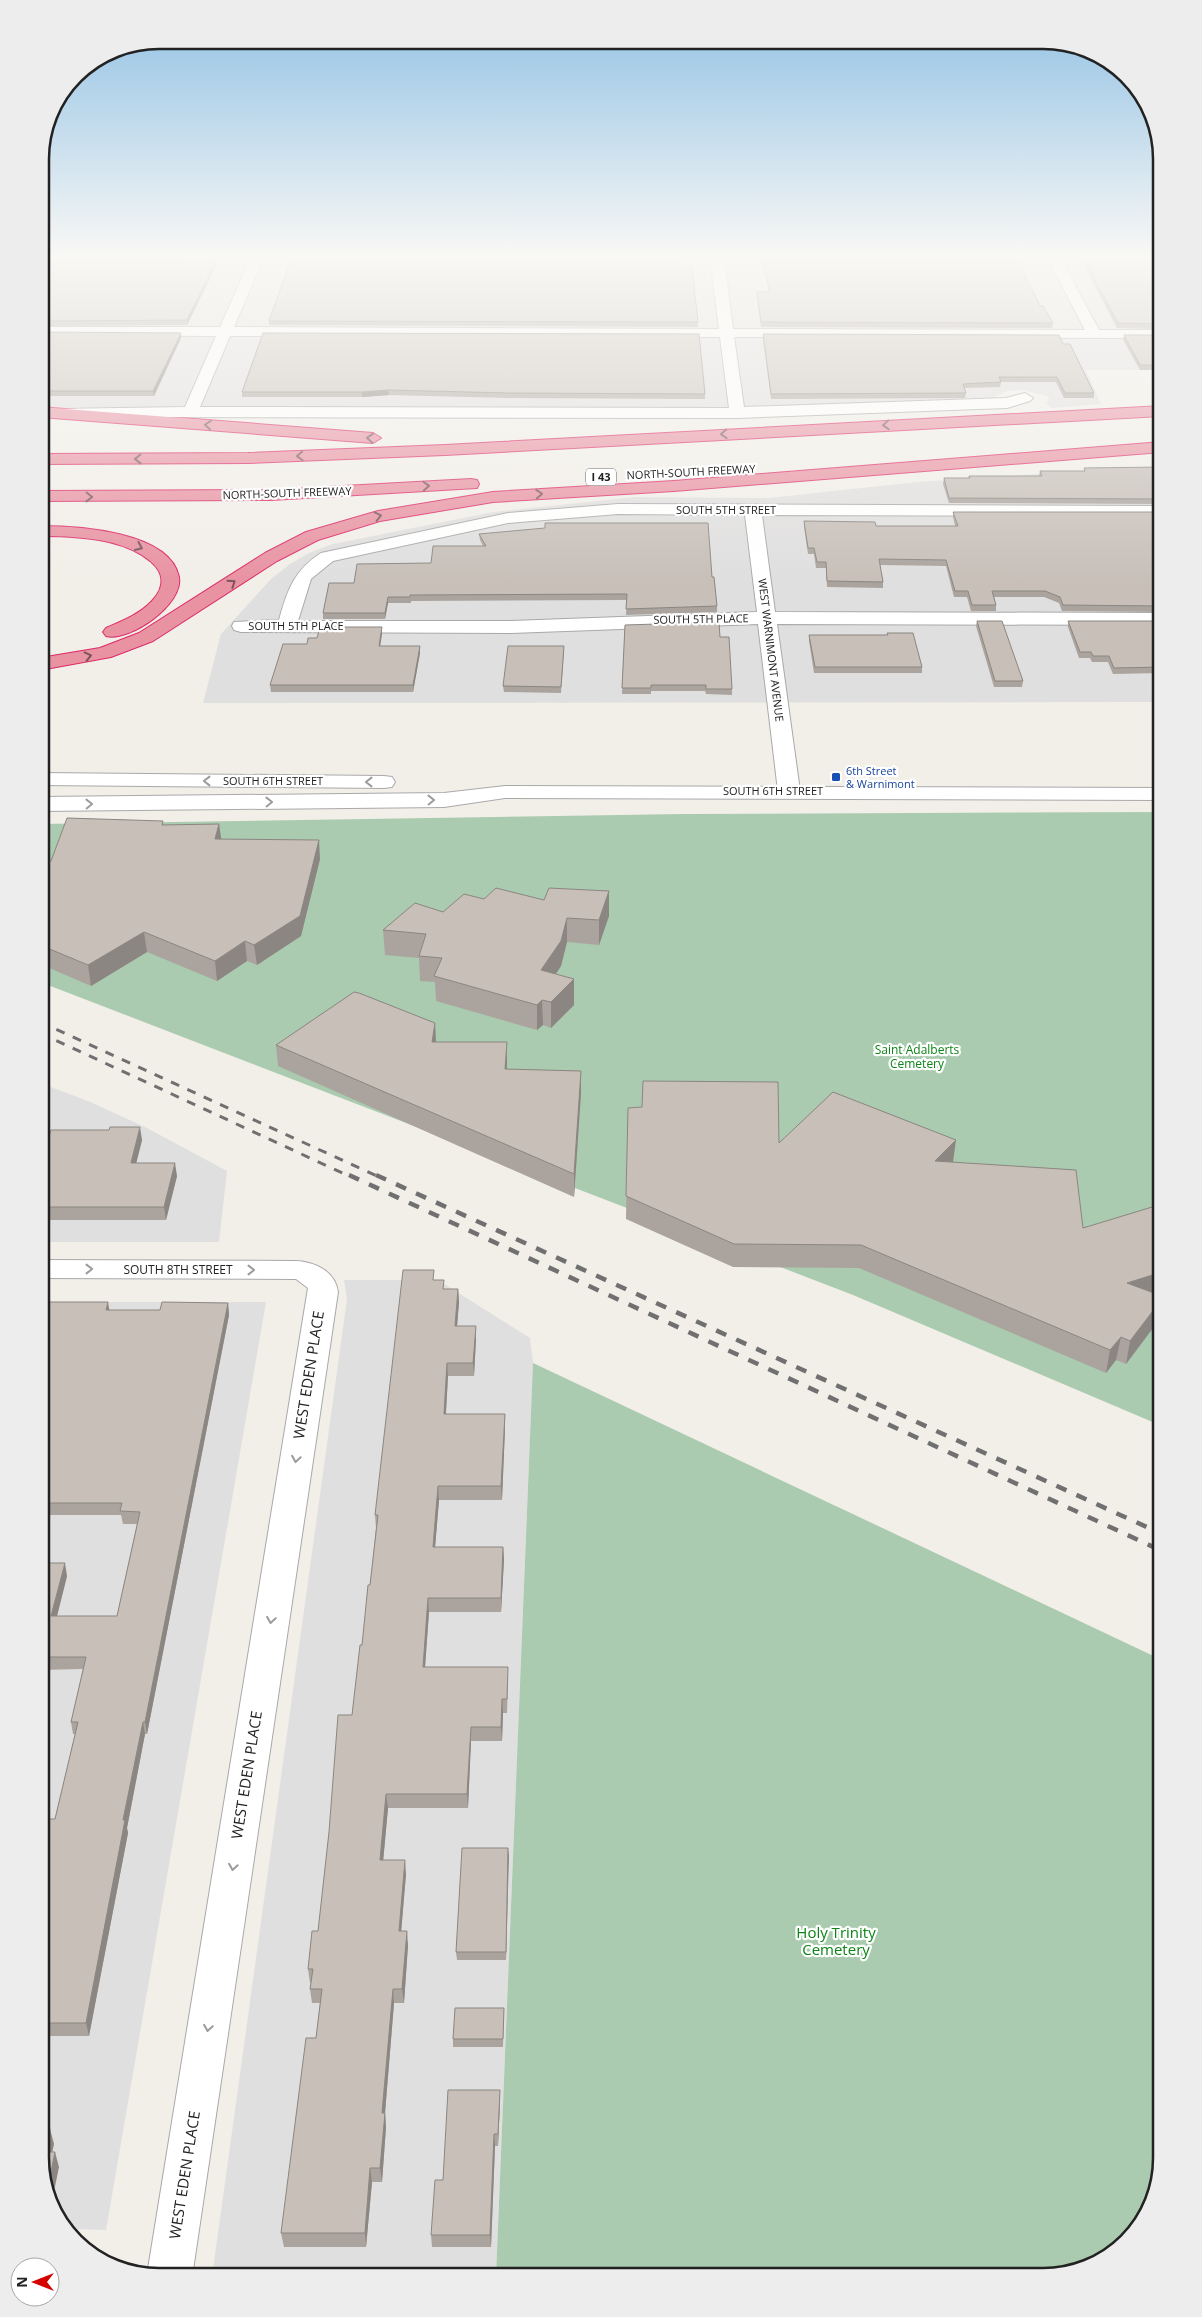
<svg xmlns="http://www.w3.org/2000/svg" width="1202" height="2317" font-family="'Open Sans',sans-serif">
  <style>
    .residential { fill: #e0dfdf }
    .cemetery { fill: #aacbaf }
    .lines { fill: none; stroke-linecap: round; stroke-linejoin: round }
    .minor-casing { stroke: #a9a9a9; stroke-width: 2 }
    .tertiary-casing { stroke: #a9a9a9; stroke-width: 2 }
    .motorway-casing { stroke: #dc2a67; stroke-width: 2 }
    .minor { fill: #fff; fill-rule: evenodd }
    .tertiary { fill: #fff; fill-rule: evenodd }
    .motorway { fill: #e892a2; fill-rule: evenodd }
    .rail-far1 { stroke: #707070; stroke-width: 3; stroke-dasharray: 9 9; stroke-linecap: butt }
    .rail { stroke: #707070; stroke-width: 4.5; stroke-dasharray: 11 11; stroke-linecap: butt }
    .wall { fill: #aba49e }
    .shaded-wall { fill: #8b8681 }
    .building { fill: #c7bfb8; stroke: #8b8681 }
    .oneway { stroke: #7b545c }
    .oneway2 { stroke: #9c9c9c }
    .transit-dot { fill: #1a4fb4; stroke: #fff; stroke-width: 2 }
    .labels { text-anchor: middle; stroke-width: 4.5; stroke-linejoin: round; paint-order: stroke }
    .far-street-label { font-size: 11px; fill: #222; stroke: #fff }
    .shield { fill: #fff; stroke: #646464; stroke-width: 1 }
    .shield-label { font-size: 11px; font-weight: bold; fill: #222 }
    .far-transit-label { font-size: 11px; fill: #164399; stroke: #fff; text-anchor: start }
    .park-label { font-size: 12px; fill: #0c8416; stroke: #fff }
    .street-label { font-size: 12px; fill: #222; stroke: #fff }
    .near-street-label { font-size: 15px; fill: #222; stroke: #fff }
    .near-park-label { font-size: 15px; fill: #0c8416; stroke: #fff }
    .rim { fill: none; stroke: #222; stroke-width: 2.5 }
  </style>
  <rect width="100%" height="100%" fill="#f2efe9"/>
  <g class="residential">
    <polygon points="40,257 1162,257 1162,370 1086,370 1101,404 1052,408 1046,403 1049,400 1048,396 1023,390 1007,391 988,400 708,409 40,407"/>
    <polygon points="1162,466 1162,702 203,703 221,634 271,579 290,564 309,553 333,544 493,512 635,497 769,498 917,482"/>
    <polygon points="40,1083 88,1101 145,1127 227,1171 219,1242 40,1242"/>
    <polygon points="344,1280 438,1280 530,1338 533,1363 496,2277 212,2277 347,1299"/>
    <polygon points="40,1302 266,1302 106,2230 70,2229 49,2204 40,2158"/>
  </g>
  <g class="cemetery">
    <polygon points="1162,812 1162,1426 853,1295 40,982 40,824 683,814"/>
    <polygon points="533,1363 1162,1660 1162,2158 1142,2224 1089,2268 1043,2277 496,2277"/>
  </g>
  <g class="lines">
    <defs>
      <g id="minor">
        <path d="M40,257H724L733,329L1085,330L1047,257H1162V261H1062L1099,330H1162V338L734,337L744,407L1006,398L1025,393L1033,398L1030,401L1007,408L737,418L59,417L51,412L54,409L185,407L216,336L40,335V327H220L248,264L40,263ZM261,264L711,265L719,329L234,327ZM230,336L720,337L729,408L200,407Z"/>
        <path d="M618,504L1162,506V516L762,515L775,612L1162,613V625L777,624L800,791L797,796L789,797L781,796L778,791L758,624L511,633L241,632L234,630L232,626L234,622L279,620C287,591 294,570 321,553L508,513ZM618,514L745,515L757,612L511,621H298L311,579L333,561L508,523Z"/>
        <path d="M40,1260L296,1261C315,1262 335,1271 338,1292L192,2277L147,2275L308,1288L296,1279L40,1278Z"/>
      </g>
      <g id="tertiary">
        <polygon points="40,773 384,776 392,777 395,782 392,787 384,788 40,785"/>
        <polygon points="505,786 1162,788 1162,800 505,798 444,807 40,811 40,797 444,793"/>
      </g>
      <g id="motorway">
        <polygon points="1162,406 1162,416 445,455 248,463 40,464 40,454 248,453 445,445"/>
        <polygon points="40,407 373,433 381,438 373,443 40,417"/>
        <polygon points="1162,442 1162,452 674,491 493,502 380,521 318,540 277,561 153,641 111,657 40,670 40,658 100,648 139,633 265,553 306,532 378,511 493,492 674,481"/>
        <polygon points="471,479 477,480 479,484 477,488 271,500 40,501 40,491 271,490"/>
        <path d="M40,526C76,526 170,531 179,577C184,604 130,642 106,636L103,632L106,628C122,621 140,614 152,601C182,569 134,548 109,542C86,537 63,536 40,536Z"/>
      </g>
    </defs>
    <use href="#minor" class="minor-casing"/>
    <use href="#tertiary" class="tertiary-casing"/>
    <use href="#motorway" class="motorway-casing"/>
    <use href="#minor" class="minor"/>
    <use href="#tertiary" class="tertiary"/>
    <use href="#motorway" class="motorway"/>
    <g class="rail-far1">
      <polyline points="40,1022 379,1177"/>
      <polyline points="40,1033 351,1177"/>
    </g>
    <g class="rail">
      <polyline points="349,1175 1162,1551"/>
      <polyline points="376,1175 1162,1534"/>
    </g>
  </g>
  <g class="wall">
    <polygon points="761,257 1016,257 1040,306 1053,323 1052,328 761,327 757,297 757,292 769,292"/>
    <polygon points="40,260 216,266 187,325 40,326"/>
    <polygon points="1085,261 1162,261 1162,329 1117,328 1084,266"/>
    <polygon points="683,268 698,322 698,327 269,325 269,321"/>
    <polygon points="40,332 181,338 154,396 40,396"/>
    <polygon points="263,333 705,394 705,399 509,398 389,395 362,397 242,397 242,392"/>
    <polygon points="763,334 1063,344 1094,393 1094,398 1064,398 1056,382 1001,382 1000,387 964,388 966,393 965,398 771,399 763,339"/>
    <polygon points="1124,335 1162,335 1162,370 1140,370 1123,340"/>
    <polygon points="1162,467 1162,504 949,503 943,484 944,478 968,478 969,476 1039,476 1040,471 1084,471 1084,468"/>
    <polygon points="953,512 1162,512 1162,612 1062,611 1059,603 1044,597 994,597 996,605 996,611 971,611 967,597 954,597 946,566 880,565 883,582 883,588 827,587 826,568 816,568 814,554 808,554 804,527 804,521 876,526 955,526 953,517"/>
    <polygon points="479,534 712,577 717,606 717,612 626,615 627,600 411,601 411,603 388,603 385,619 323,619 323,613 354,583 431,563 483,546 480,540"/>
    <polygon points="977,621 1023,681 1022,687 994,687 976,626"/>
    <polygon points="1068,621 1162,621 1162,673 1113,674 1108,662 1092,662 1090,658 1079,658 1068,627"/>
    <polygon points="625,625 720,637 732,689 732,695 706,694 705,691 651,691 651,694 622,694"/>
    <polygon points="887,633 922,667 922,673 814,673 809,641 809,635 887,635"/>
    <polygon points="382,634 380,646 420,646 420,653 413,692 271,692 270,685 307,644 317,638"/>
    <polygon points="564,651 561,693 504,692 503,686"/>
    <polygon points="163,821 163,825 219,824 221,839 320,859 301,936 257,965 247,961 217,981 147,952 91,986 40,964 40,867"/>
    <polygon points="609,891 609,916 599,945 567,942 561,966 556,974 574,1005 551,1028 543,1025 537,1030 436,1001 435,982 420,981 419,958 385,955 383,930 484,899 544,900"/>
    <polygon points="435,1023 436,1042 507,1064 507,1069 581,1071 581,1093 574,1197 278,1066 276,1045"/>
    <polygon points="628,1108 779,1143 953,1162 1083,1228 1158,1295 1162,1296 1162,1305 1159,1320 1126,1364 1116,1360 1106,1373 859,1268 733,1267 626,1219"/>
    <polygon points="142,1140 136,1163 177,1176 166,1220 40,1220 40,1159"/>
    <polygon points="435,1280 444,1289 458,1289 459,1302 457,1326 476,1339 474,1376 448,1376 446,1414 505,1414 505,1428 502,1500 439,1500 435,1547 503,1547 504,1560 501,1612 429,1612 425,1667 508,1681 507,1713 503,1713 502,1741 471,1741 468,1808 388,1808 383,1860 406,1874 401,1931 408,1945 404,2003 394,2003 385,2113 386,2127 382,2182 372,2182 366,2247 284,2247 281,2233 316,2038 320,2003 312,2003 310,1989 311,1983 310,1983 308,1969 318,1931 352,1715 370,1585 376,1528 375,1515"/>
    <polygon points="40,1302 110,1310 160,1310 228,1303 229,1315 147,1734 145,1734 127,1828 128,1833 89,2036 40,2036 40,1838 55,1819 75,1734 73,1734 71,1722 83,1669 40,1670 40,1563 67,1576 57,1616 117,1616 137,1524 123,1524 121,1515 40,1515"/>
    <polygon points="508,1848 506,1960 457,1960 456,1952"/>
    <polygon points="504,2008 503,2047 453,2047 453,2039"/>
    <polygon points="500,2090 500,2101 498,2146 495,2146 491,2247 432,2247 431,2235 443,2180"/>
  </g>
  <g class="shaded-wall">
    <polygon points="216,261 216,266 187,325 187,320"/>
    <polygon points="181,333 181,338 154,396 153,391"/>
    <polygon points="388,390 389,395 362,397 362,392"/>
    <polygon points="388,597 388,603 385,619 385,613"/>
    <polygon points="382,627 382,634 379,653 379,646"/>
    <polygon points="420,646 420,653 413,692 413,685"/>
    <polygon points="219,824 222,844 215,839"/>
    <polygon points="319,840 320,859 301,936 257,965 254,945"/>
    <polygon points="609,891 609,916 599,945 599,920"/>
    <polygon points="567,918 567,942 561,966 542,995 541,970"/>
    <polygon points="144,932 147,952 91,986 88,965"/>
    <polygon points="245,941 247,961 217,981 215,961"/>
    <polygon points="574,979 574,1005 551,1028 551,1002"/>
    <polygon points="542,1000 543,1025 537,1030 537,1005"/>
    <polygon points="435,1023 436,1045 432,1042"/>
    <polygon points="507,1042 507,1064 506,1090 505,1069"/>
    <polygon points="581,1071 581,1093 574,1197 574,1174"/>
    <polygon points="140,1127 142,1140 133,1176 131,1163"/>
    <polygon points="956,1140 953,1162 935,1161"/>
    <polygon points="175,1163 177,1176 166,1220 164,1207"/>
    <polygon points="1162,1272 1162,1293 1123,1306 1127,1283"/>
    <polygon points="458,1289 459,1302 456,1339 455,1326"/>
    <polygon points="1162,1299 1162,1305 1159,1320 1126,1364 1130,1341"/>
    <polygon points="108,1302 110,1314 106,1310"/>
    <polygon points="228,1303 229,1315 147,1734 145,1722"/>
    <polygon points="476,1326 476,1339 474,1376 473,1363"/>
    <polygon points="1121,1337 1116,1360 1106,1373 1110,1350"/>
    <polygon points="447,1363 448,1376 445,1427 444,1414"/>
    <polygon points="505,1414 505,1428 502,1500 501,1486"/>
    <polygon points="438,1486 439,1500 434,1560 433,1547"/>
    <polygon points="503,1547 504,1560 501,1612 501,1598"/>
    <polygon points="65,1563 67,1576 54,1628 51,1616"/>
    <polygon points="428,1598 429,1612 424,1681 423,1667"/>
    <polygon points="502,1699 503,1713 502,1741 501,1727"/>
    <polygon points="143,1722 145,1734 127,1828 128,1833 89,2036 86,2023 123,1820"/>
    <polygon points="471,1727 471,1741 468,1808 467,1794"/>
    <polygon points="386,1794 388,1808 382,1874 380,1860"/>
    <polygon points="508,1848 509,1856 506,1960 506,1952"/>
    <polygon points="405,1860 406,1874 400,1945 399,1931"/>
    <polygon points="407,1931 408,1945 404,2003 402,1989"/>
    <polygon points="393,1989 394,2003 385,2113 386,2127 382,2182 380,2168 382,2113"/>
    <polygon points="500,2090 500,2101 498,2146 498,2134"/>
    <polygon points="50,2129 54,2144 49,2167 45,2152"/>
    <polygon points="494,2134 495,2146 491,2247 490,2235"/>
    <polygon points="55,2152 59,2167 51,2206 49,2204 47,2191"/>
    <polygon points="370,2168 372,2182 366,2247 365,2233"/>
  </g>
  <g class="building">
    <polygon points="762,257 1016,257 1040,306 1043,306 1053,323 761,322 757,292 770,292"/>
    <polygon points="40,260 216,261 187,320 40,321"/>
    <polygon points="1085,261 1162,261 1162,324 1118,323"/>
    <polygon points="290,262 683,262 683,268 692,268 698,322 269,321"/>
    <polygon points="40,332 181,333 153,391 40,391"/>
    <polygon points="263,333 699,334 705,394 509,393 388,390 362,392 242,392"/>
    <polygon points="763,334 1059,335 1063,344 1070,344 1094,393 1065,393 1057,377 999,377 1001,382 963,384 966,393 771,394"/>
    <polygon points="1124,335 1162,335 1162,365 1140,365"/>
    <polygon points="1162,467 1162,499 949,498 944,478 970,478 969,476 1042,476 1040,471 1085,471 1084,468"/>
    <polygon points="953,512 1162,512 1162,606 1063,605 1060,597 1045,591 992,591 996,605 972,605 968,591 955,591 946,560 879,559 883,582 827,581 826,562 817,562 814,548 808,548 804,521 875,522 876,526 958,526"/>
    <polygon points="545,523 708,523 712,577 714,577 717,606 626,609 627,594 410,595 410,597 388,597 385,613 323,613 329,583 354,583 357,564 431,563 433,546 486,546 479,534 545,528"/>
    <polygon points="977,621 1002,621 1023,681 995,681"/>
    <polygon points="1068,621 1162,621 1162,667 1114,668 1109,656 1093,656 1091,652 1080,652"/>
    <polygon points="719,622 720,637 729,637 732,689 706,689 706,685 651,685 651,688 622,688 625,625"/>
    <polygon points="320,627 382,627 379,646 420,646 413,685 270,685 283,644 307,644 308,638 317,638"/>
    <polygon points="887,633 913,633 922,667 815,667 809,635 888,635"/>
    <polygon points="508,646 564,646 561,687 503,686"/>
    <polygon points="67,818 163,821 162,825 219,824 215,839 319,840 300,916 254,945 245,941 215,961 144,932 88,965 40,945 40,867 51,861"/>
    <polygon points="496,888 544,900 549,888 609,891 599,920 567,918 561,941 541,970 574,979 551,1002 542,1000 537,1005 434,976 442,958 419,956 426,934 383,930 415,903 443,912 464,894 484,899"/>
    <polygon points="354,992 359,993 435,1023 432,1042 507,1042 505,1069 581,1071 574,1174 276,1045"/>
    <polygon points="643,1081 778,1082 779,1143 833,1092 956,1140 935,1161 1076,1170 1083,1228 1162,1204 1162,1272 1127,1283 1162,1296 1162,1299 1130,1341 1121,1337 1110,1350 861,1245 734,1244 626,1196 628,1108 642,1107"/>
    <polygon points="110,1127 140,1127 131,1163 175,1163 164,1207 40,1207 40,1159 42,1159 51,1130 109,1130"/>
    <polygon points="403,1270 434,1270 433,1280 444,1280 443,1289 458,1289 455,1326 476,1326 473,1363 447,1363 444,1414 505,1414 501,1486 438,1486 433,1547 503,1547 501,1598 428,1598 423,1667 508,1667 507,1699 502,1699 501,1727 471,1727 467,1794 386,1794 380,1860 405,1860 399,1931 407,1931 402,1989 393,1989 382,2113 385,2113 380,2168 370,2168 365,2233 281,2233 306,2038 316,2038 322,1989 310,1989 313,1969 308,1969 312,1931 318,1931 329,1832 338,1715 352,1715 360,1645 362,1645 368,1585 370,1585 378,1515 375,1515"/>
    <polygon points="40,1302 108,1302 106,1310 160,1310 162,1302 228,1303 145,1722 143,1722 123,1820 125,1820 86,2023 40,2023 40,1955 43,1941 40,1941 40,1838 45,1819 55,1819 78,1722 71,1722 86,1657 40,1657 40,1563 65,1563 51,1616 117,1616 140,1512 120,1511 122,1503 40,1503"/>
    <polygon points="462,1848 508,1848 506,1952 456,1952"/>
    <polygon points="455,2008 504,2008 503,2039 453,2039"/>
    <polygon points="448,2090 500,2090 498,2134 494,2134 490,2235 431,2235 435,2180 443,2180"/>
    <polygon points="40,2129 50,2129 45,2152 55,2152 47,2191 40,2158"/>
  </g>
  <defs><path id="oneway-chevron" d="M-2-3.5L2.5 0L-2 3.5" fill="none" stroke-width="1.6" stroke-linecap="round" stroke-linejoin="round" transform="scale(1.25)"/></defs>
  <g class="oneway">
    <use href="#oneway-chevron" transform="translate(208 425) rotate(-175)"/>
    <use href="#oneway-chevron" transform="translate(886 425) rotate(177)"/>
    <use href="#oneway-chevron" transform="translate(724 434) rotate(177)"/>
    <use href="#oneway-chevron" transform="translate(370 438) rotate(-175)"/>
    <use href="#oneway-chevron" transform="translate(300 456) rotate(178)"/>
    <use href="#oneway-chevron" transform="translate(138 459) rotate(179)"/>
    <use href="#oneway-chevron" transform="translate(426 486) rotate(-3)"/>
    <use href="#oneway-chevron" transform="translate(539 494) rotate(-4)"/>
    <use href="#oneway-chevron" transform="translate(89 497) rotate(1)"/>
    <use href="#oneway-chevron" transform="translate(378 516) rotate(-13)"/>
    <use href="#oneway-chevron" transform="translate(139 547) rotate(24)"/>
    <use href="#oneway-chevron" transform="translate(232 583) rotate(-34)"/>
    <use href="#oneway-chevron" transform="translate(88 656) rotate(-13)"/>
  </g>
  <g class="oneway2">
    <use href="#oneway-chevron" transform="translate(207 781) rotate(-180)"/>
    <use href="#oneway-chevron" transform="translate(369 782) rotate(-180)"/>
    <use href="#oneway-chevron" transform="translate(431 800) rotate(-1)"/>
    <use href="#oneway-chevron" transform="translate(269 802) rotate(-1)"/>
    <use href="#oneway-chevron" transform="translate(89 804) rotate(-1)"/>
    <use href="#oneway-chevron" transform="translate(89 1269)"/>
    <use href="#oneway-chevron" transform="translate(251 1270)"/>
    <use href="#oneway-chevron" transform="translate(296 1459) rotate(99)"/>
    <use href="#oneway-chevron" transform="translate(271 1620) rotate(99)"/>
    <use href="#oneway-chevron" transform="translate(233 1867) rotate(99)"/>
    <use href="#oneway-chevron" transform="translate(208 2028) rotate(99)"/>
  </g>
  <linearGradient id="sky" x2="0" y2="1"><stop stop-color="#8fc0e4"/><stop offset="0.44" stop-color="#f9f8f5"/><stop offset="1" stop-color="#f9f8f5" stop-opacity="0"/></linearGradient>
  <rect width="1202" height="582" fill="url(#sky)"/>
  <rect class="transit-dot" x="831" y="772" width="10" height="10" rx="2.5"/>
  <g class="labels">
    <g class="far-street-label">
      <text transform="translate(691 472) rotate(-3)" y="4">NORTH-SOUTH FREEWAY</text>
      <text transform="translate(287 493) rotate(-2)" y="4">NORTH-SOUTH FREEWAY</text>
      <text x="726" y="514">SOUTH 5TH STREET</text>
      <text transform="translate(701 619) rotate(-1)" y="4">SOUTH 5TH PLACE</text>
      <text x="296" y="630">SOUTH 5TH PLACE</text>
      <text transform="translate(771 650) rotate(83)" y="4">WEST WARNIMONT AVENUE</text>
      <text x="273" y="785">SOUTH 6TH STREET</text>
      <text x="773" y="795">SOUTH 6TH STREET</text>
    </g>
    <rect class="shield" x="586" y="468.5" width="30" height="17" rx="4"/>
    <g class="shield-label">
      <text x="601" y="481">I 43</text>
    </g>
    <g class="far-transit-label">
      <text x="846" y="775">6th Street<tspan x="846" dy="13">&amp; Warnimont</tspan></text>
    </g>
    <g class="park-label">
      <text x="917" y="1054">Saint Adalberts<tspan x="917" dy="14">Cemetery</tspan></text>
    </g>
    <g class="street-label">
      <text x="178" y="1274">SOUTH 8TH STREET</text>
    </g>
    <g class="near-street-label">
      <text transform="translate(309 1375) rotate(-81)" y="5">WEST EDEN PLACE</text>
      <text transform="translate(247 1775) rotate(-81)" y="5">WEST EDEN PLACE</text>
      <text transform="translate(185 2175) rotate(-81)" y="5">WEST EDEN PLACE</text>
    </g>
    <g class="near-park-label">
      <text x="836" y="1938">Holy Trinity<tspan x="836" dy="17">Cemetery</tspan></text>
    </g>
  </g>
  <path d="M0 0H1202V2317H0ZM159 49H1043A110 110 0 0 1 1153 159V2158A110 110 0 0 1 1043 2268H159A110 110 0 0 1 49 2158V159A110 110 0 0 1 159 49Z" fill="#ededed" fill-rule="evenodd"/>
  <path class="rim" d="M159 49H1043A110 110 0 0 1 1153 159V2158A110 110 0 0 1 1043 2268H159A110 110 0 0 1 49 2158V159A110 110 0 0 1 159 49Z"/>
  <g transform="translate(35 2282) rotate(270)"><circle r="24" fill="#ffffff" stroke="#a7a7a7"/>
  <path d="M0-4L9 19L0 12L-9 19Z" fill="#d40000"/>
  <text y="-8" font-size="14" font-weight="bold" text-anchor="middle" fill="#222222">N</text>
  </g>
</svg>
